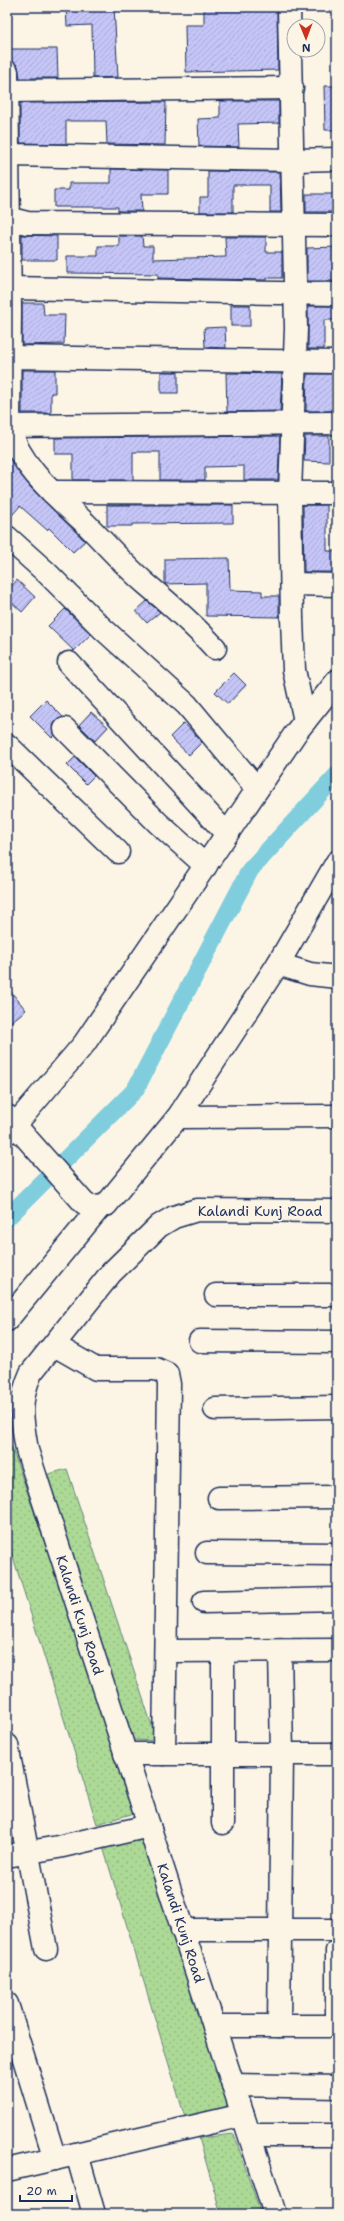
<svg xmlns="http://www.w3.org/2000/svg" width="344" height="2221" font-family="'Shantell Sans',sans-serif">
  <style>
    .grass { fill: url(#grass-dots); stroke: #64847a }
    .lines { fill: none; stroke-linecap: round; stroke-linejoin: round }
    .canal { stroke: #7fcddd; stroke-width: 18 }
    .building { fill: url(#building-hatch); stroke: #1b2f5e }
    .minor-casing { stroke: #1b2f5e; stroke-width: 25 }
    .minor { stroke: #fcf5e5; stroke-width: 22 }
    .labels { text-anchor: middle; stroke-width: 3; stroke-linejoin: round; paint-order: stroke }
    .street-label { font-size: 14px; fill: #1b2f5e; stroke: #fcf5e5 }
  </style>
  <defs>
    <pattern id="grass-dots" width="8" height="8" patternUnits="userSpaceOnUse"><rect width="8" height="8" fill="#add996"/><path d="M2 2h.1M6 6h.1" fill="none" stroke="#94bb84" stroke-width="1.8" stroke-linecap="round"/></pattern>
    <pattern id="building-hatch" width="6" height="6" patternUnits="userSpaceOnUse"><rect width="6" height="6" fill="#c5c5f7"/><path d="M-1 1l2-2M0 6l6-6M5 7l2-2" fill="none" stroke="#a9aad6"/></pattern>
  </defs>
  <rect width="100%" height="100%" fill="#fcf5e5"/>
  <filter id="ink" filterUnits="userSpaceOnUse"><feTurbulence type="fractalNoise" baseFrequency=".025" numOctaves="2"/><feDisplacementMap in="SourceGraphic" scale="8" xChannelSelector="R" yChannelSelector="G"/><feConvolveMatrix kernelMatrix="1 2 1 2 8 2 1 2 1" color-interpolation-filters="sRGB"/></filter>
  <g filter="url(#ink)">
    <g class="grass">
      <polygon points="12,1448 138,1812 97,1824 7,1538 7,1450"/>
      <polygon points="67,1469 157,1741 132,1740 41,1476"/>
      <polygon points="143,1824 236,2109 186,2121 100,1837"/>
      <polygon points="234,2134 261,2214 221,2214 199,2138"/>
    </g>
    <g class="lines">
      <polyline class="canal" points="7,1218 135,1090 250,870 337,775"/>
    </g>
    <g class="building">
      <polygon points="66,7 114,7 118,77 93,78 92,25 67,26"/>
      <polygon points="204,7 277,7 278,70 186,72 185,25 204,25"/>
      <polygon points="10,49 57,49 58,78 20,78 18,66 11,60"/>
      <polygon points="324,86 337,86 337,130 325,130"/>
      <polygon points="220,101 279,101 279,123 238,124 239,147 199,146 198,119 220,118"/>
      <polygon points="166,102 165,145 107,144 106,121 66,121 66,144 20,143 20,103"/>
      <polygon points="111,169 168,170 168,194 141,194 142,211 118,211 118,207 54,207 54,190 69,190 69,183 111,183"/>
      <polygon points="208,171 280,172 281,212 270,212 270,185 233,185 233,212 200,212 200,197 208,197"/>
      <rect x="306" y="194" width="31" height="18"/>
      <polygon points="22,235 57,236 57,260 22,260"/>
      <polygon points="119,236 142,236 143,246 153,246 153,259 226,257 225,237 266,237 266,252 282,252 282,278 267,278 267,280 158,278 158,274 67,273 67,256 98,256 98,246 119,246"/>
      <polygon points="337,247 337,279 335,279 335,281 307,281 307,248"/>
      <polygon points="22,303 43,303 44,315 65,315 64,344 22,345"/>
      <rect x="231" y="305" width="19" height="21"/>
      <polygon points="308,306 335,306 335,320 324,320 324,349 308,349"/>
      <polygon points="225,327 226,348 205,347 204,328"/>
      <polygon points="22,370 55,370 55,393 51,393 51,413 22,413"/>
      <rect x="161" y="372" width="17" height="21"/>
      <polygon points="226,373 282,374 280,411 227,412"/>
      <polygon points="307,374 337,374 337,411 306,411"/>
      <polygon points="280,436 278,480 244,480 244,466 205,467 205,480 160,480 160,452 133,452 133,480 73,480 73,454 55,454 55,438"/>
      <polygon points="305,436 329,436 329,462 304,461"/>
      <polygon points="7,454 31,488 85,541 73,552 49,528 47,530 20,506 7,521"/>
      <polygon points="107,505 233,505 233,523 132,524 132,526 107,526"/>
      <polygon points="303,505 327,505 327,551 337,551 337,572 304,572"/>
      <polygon points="229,558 230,590 262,591 262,596 279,596 279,617 206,616 206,583 165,584 165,559"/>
      <polygon points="17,580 35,597 22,612 7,598 7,591"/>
      <polygon points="147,601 160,612 147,623 136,611"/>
      <polygon points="65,609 91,634 74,651 48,626"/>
      <polygon points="234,673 246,685 228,704 215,692"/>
      <polygon points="46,700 63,717 57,720 53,725 55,735 52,738 30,716"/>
      <polygon points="91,712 108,727 95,741 79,725"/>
      <polygon points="184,723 202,742 189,755 170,737"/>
      <polygon points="75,757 94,776 86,784 67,765"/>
      <polygon points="7,987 26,1010 7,1025"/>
    </g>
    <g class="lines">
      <defs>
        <g id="minor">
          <polyline points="289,7 296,328 290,493 292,618 294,670 305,721"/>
          <path d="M7,72L10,309L9,426C19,466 56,496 85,523C105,543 124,565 145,583C170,604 193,624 215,648"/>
          <polyline points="7,91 292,88"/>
          <polyline points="7,155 294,160 337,159"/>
          <polyline points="7,218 27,223 337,225"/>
          <polyline points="9,288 337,294"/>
          <polyline points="9,357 337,362"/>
          <polyline points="7,429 9,426 337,423"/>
          <polyline points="52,492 337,493"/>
          <polyline points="7,537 47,573 102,628 187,705 257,789"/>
          <polyline points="292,584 337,585"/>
          <polyline points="69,663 226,833"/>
          <polyline points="65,729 158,823 206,866"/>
          <polyline points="7,745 118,852"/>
          <polyline points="278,964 310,974 337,977"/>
          <polyline points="7,1116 84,1203 92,1208 106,1205 178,1117 278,964 337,862"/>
          <polyline points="178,1117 337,1116"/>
          <polyline points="7,1133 15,1125 84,1044 297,731 337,681"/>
          <polyline points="216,1295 337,1295"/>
          <polyline points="7,1320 99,1208"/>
          <polyline points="200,1341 337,1342"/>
          <polyline points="54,1345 96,1369 156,1369 167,1374 169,1384 164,1754"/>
          <polyline points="215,1409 337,1407"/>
          <polyline points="219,1498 337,1497"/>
          <polyline points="207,1553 337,1554"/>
          <polyline points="204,1602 337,1599"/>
          <polyline points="166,1651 337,1650"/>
          <polyline points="7,1745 46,1949"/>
          <polyline points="125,1754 337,1754"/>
          <polyline points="223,1823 223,1652"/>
          <polyline points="7,1856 58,1847 149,1826"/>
          <polyline points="182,1930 337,1930"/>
          <polyline points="7,2004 55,2159"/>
          <polyline points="214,2026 337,2026"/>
          <polyline points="279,2026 282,1754 280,1651"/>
          <polyline points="337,2026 337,1951"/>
          <polyline points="233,2085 337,2087"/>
          <polyline points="250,2135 337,2135"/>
          <polyline points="77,2154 94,2214"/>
          <polyline points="7,2170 243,2115"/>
          <path d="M275,2214L27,1450C22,1421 18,1401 31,1373L111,1273L159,1226L174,1217L197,1210L337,1211"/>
        </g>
      </defs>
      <use href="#minor" class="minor-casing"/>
      <use href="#minor" class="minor"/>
    </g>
  </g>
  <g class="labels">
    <g class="street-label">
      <text x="260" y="1216">Kalandi Kunj Road</text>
      <text transform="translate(80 1615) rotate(72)" y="5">Kalandi Kunj Road</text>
      <text transform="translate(181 1923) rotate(72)" y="5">Kalandi Kunj Road</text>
    </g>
  </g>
  <rect width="344" height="2221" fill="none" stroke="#fcf5e5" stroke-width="24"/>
  <rect x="12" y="12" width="320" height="2197" fill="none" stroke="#1b2f5e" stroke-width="1.5" filter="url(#ink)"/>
  <g transform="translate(306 38) rotate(179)"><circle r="19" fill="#fcf5e5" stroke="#a2a6af"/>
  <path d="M0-3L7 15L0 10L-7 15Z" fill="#c8321e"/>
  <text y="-6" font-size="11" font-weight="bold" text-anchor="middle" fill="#1b2f5e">N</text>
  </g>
  <path d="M20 2195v6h52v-6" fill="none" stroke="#1b2f5e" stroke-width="2"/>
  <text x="26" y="2195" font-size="12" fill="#1b2f5e" stroke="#fcf5e5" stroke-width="3" paint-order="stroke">20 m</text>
</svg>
